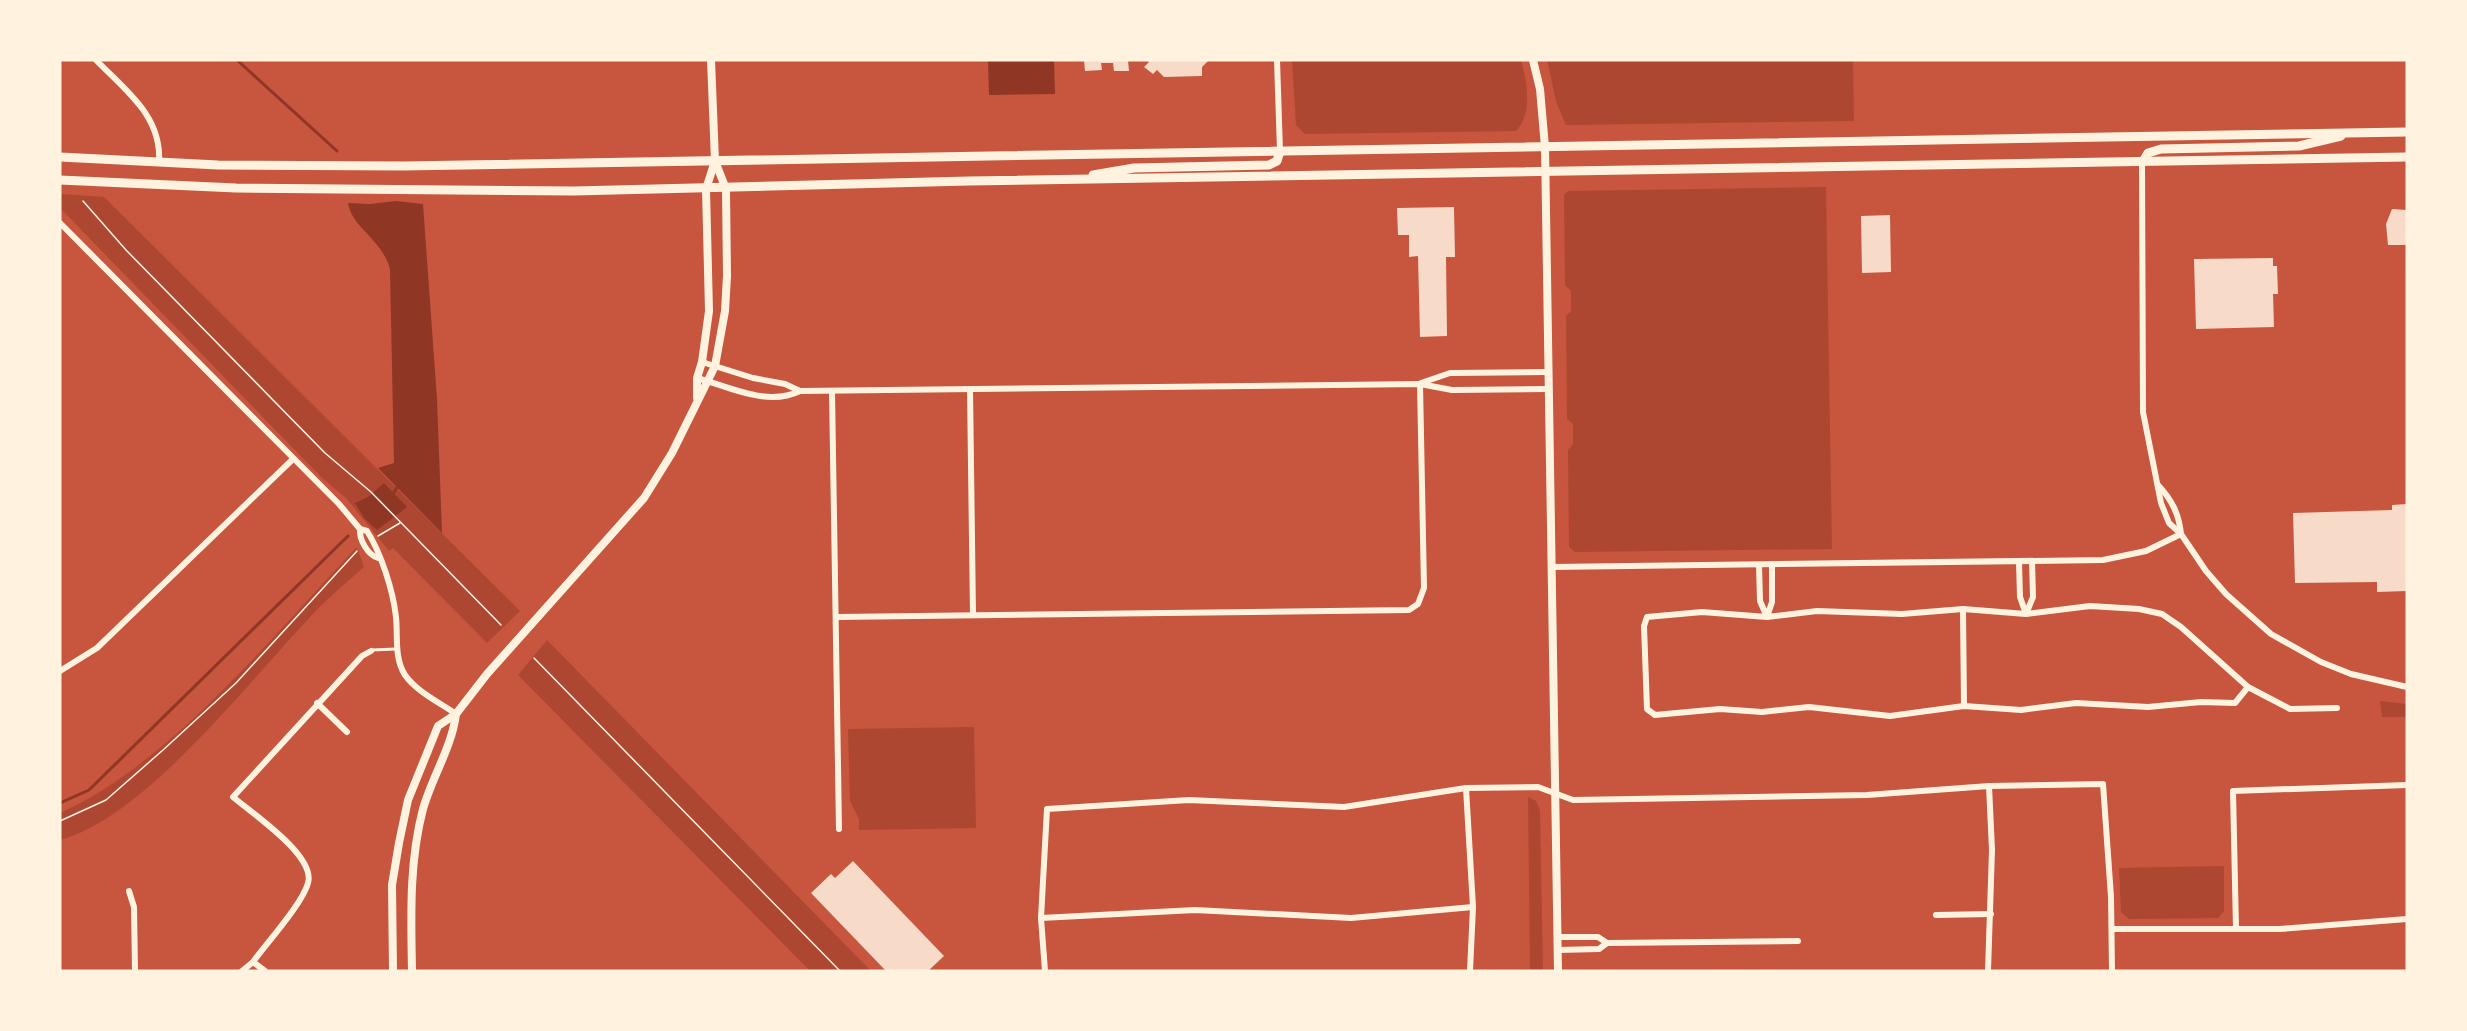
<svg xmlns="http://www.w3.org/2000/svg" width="2467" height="1031" font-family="'PT Sans Narrow',sans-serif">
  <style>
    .green { fill: #ae4732 }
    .water { fill: #8f3625 }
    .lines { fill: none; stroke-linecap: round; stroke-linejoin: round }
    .stream { stroke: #8f3625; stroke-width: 3 }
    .building { fill: #f7dbc8 }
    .path { stroke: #fff3e0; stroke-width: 1.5 }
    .service { stroke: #fff3e0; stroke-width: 3 }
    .minor { stroke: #fff3e0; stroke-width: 6 }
    .tertiary { stroke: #fff3e0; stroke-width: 8 }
    .secondary { stroke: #fff3e0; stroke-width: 8 }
    .primary { stroke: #fff3e0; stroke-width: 9 }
  </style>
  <rect width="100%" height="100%" fill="#c8553d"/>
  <g class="green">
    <path d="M1292,60H1521C1527,82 1533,113 1516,131L1305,134L1296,125Z"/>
    <polygon points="1547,60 1853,60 1854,121 1566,125 1556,101"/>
    <polygon points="1826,187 1832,549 1575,552 1569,547 1568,450 1573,444 1573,424 1567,419 1566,316 1571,311 1571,291 1565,285 1564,195 1568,191"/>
    <polygon points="60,194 104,197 520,611 487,643 393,548 389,551 346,498 322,478 60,208"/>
    <path d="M357,547L364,567C342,586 320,605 301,627C243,689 141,819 60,840V813C170,764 274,634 357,547Z"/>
    <polygon points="547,640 871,971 810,971 518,675"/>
    <polygon points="2380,701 2407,704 2407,717 2382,717"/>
    <polygon points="974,727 976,828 859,830 859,819 850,801 848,729"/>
    <polygon points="1528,797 1536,801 1540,811 1543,971 1530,971"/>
    <polygon points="2224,866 2224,911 2218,918 2129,919 2121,912 2119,868"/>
  </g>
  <g class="water">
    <polygon points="988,60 1054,60 1055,94 989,95"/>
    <path d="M396,201L423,204L437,399L442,533L378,468L394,463L390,269C382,239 352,228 348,203L370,204Z"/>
    <polygon points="384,483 407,507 377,530 364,518 355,503 368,497"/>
  </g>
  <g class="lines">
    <g class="stream">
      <polyline points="237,60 337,151"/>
      <polyline points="391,497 399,484"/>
      <polyline points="60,803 89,790 348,536"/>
    </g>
  </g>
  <g class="building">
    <polygon points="1084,60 1128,60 1129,71 1114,71 1113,63 1101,63 1102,70 1085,71"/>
    <polygon points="1147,60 1209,60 1202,67 1202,76 1164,77 1157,70 1153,74 1144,67 1149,62"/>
    <polygon points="1454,207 1455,257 1446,257 1447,336 1420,337 1418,256 1409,257 1409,235 1398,235 1397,208"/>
    <polygon points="2392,209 2407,210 2407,245 2388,245 2386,224"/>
    <polygon points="1890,215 1891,272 1862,273 1861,216"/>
    <polygon points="2273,258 2273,266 2277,266 2278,294 2273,294 2274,327 2196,329 2194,259"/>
    <polygon points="2407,504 2407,591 2377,592 2377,582 2295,583 2293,513 2392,510 2392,505"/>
    <polygon points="853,861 944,956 928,971 886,971 811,893 831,874 835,878"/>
  </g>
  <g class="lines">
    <g class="path">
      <polyline points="83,201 126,250 325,453 371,492 501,625"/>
      <polyline points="378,536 400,523"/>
      <polyline points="534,658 840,971"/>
      <polyline points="60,821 106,800 163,750 236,683 357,551"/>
    </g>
    <polyline class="service" points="372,650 396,649"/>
    <g class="minor">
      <path d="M96,60C126,91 162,116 159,162"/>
      <polyline points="1277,60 1280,151"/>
      <polyline points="2142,163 2143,412 2161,503 2169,523 2181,534 2206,571 2226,594 2271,634 2321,662 2351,674 2407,687"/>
      <path d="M60,223L339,504L360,529L367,531C381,553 393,590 396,617C398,636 394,658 405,675C417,692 439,702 456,714"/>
      <polyline points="702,362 753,378 785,384 800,391"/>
      <path d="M697,378C730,387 767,407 800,391L1420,384L1452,390L1548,389"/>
      <polyline points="1421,383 1450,373 1548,372"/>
      <polyline points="970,389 973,615"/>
      <polyline points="832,391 839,829"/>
      <path d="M2158,485C2172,500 2179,514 2181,534"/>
      <path d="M360,529C359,540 368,555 378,558"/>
      <polyline points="2019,561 2020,597 2026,614 2033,597 2032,561"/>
      <polyline points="1759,565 1760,601 1767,617 1772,602 1772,564"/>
      <polyline points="1551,567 2103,560 2146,551 2181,534"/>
      <polyline points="1963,609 1964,706"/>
      <polyline points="836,617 1409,610 1418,604 1424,588 1420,384"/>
      <polyline points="60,671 97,648 293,459"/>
      <polyline points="2248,687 2181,627 2162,614 2139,609 2090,606 2026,614 1963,609 1902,614 1817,611 1767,617 1702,612 1647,617 1644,626 1647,709 1655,715 1720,709 1762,712 1809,707 1890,716 1964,706 2021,710 2076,703 2148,707 2201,702 2235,703 2248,687 2290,709 2337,708"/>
      <polyline points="317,703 347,732"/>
      <polyline points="1466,788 1473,907 1470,971"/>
      <polyline points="129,891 134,907 135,971"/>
      <polyline points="1936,915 1991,914"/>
      <polyline points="1041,918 1195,910 1351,918 1473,907"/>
      <polyline points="2112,929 2280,929 2407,919"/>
      <polyline points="2236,929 2233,791 2407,785"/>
      <polyline points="1557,937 1598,937 1607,943"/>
      <polyline points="1558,950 1599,949 1607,943 1798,941"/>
      <path d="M253,962C266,944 303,903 308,883C316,856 253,814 233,797L362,656L371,651"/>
      <polyline points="242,971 253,962 265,971"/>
      <polyline points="1045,971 1041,918 1047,809 1189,800 1344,807 1466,788 1538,787 1573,800 1867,795 1989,786 2103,784 2111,897 2112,971"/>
      <polyline points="1988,971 1992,850 1989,786"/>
    </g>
    <polyline class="tertiary" points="1533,60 1540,89 1545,147 1558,971"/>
    <g class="secondary">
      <polyline points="697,398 697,378 702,362 709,311 706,189 715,161"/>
      <polyline points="393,971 392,885 399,843 408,800 438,726 456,714 487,674 644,498 672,453 715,366 725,311 727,276 726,189 715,161 711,60"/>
      <path d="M412,971C411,917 409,862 423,809C432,777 452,747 456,714"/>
    </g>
    <g class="primary">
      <polyline points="60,157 218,165 403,166 2407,132"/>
      <polyline points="2142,163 2148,153 2161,149 2299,146 2341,136"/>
      <polyline points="1093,175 1134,168 1269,165 1277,161 1280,151"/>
      <polyline points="60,180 236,188 574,191 969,181 2407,157"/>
    </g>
  </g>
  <rect width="2467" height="1031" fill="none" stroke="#fff3e0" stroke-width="123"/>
</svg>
